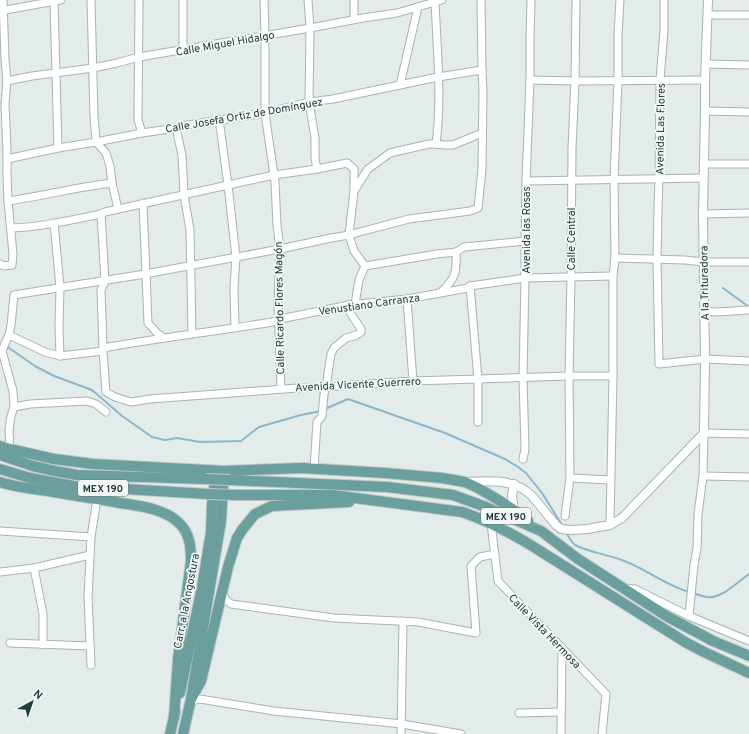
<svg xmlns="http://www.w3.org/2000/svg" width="749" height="734" font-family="Overpass,sans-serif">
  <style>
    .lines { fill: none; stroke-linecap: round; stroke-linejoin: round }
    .stream { stroke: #8eb5ce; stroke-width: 2 }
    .minor-casing { stroke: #a6b4b2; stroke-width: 9 }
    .tertiary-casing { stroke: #a6b4b2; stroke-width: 10 }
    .primary-casing { stroke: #c1c8c8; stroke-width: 12 }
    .minor { stroke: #fff; stroke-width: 7 }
    .tertiary { stroke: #fff; stroke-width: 8 }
    .primary { stroke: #6a9f9d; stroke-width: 10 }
    .primary-bridge-casing { stroke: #c1c8c8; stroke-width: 12; stroke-linecap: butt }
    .primary-bridge { stroke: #6a9f9d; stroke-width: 10 }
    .labels { text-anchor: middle; stroke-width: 3.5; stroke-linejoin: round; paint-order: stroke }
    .shield { fill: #f3f8f7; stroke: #617473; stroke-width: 1 }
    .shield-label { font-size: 10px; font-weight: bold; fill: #233c3b }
    .street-label { font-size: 11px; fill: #233c3b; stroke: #f3f8f7 }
  </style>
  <rect width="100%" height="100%" fill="#e3ecea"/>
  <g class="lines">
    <g class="stream">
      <polyline points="723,288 749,307"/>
      <polyline points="6,346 35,366 54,376 92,390 99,396 122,416 145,432 152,437 165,440 177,438 200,442 241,441 259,427 301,415 321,411"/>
      <polyline points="325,409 348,399 445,433 505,459 518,467 526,473 542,493 562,525"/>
      <path d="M566,532C569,537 571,542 575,545C588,552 605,554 619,559C644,567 664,585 689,592"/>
      <path d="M693,593C699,595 706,598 712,597C725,595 738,582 749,574"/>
    </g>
    <defs>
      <g id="minor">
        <polyline points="91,0 94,116 96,142 106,153 110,166 112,183 118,209"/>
        <polyline points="139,0 138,120 142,133"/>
        <polyline points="183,0 183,50"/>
        <polyline points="264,0 265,35 265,113 275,182 277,226 280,249 278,305 281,389"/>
        <polyline points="308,0 310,28 309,102 315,138 315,158 317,169"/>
        <polyline points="354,0 354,19"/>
        <polyline points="664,0 664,30 660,80 659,178 658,209 657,259 659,364 705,359 749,361"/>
        <polyline points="54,1 58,148"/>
        <path d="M435,2C437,49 442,97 436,144"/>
        <polyline points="0,11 33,5 61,0"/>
        <polyline points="708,15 749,15"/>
        <polyline points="706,64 749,65"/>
        <polyline points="530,80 575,81 705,80"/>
        <polyline points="7,81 32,76 93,68 117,63 139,57 310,28 363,18 397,13 442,0"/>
        <polyline points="400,85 418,7"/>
        <polyline points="705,111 749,112"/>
        <polyline points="219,119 228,185 236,257 234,287 235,328"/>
        <polyline points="176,128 182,155 184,195 190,230 192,334"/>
        <polyline points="7,159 58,148 96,142 142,133 176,128 182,126 265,113 309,102 333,99 438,77 482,70"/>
        <polyline points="704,164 749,164"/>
        <polyline points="526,181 703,178"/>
        <polyline points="354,191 368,169 390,153 429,144 436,144 444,145 453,145 482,133"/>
        <path d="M8,201C43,196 77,187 112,183"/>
        <polyline points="143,203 148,323 158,334 164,338"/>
        <polyline points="101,214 105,281 101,290 103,348 103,351 106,392 115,397 131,402 150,399 298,388 326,387 413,381 569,376 613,376"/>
        <polyline points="703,214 749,213"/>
        <path d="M11,228C42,227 71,220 101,214L105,212L274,175L317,169L347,163L354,169V191L349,235L354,251L365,266L359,280L355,304"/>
        <polyline points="615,258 685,260 704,262 749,262"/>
        <polyline points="0,264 4,266 12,265 13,254 8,201 7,175 7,152 5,104 7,81 5,59 3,0"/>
        <polyline points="365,266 437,254 456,252 464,247 525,241"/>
        <polyline points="470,286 478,379 478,422"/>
        <path d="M441,292C456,278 457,272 456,252"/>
        <polyline points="407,299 413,381"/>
        <polyline points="704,311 717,312 749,310"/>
        <polyline points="9,335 45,352 60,356 59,327 60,287 54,223"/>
        <path d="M103,348C162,337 220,331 278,321L285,318L349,305L407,299L468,288L470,286L525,278L613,276"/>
        <polyline points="60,356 103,351"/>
        <polyline points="14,407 30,404 87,401 96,404 106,412"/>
        <polyline points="10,449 9,430 11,416 14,407 13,391 2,351 6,341 9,335 11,325 14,295 145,274 280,249 331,238 349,235 356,233 409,219 470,211 478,208 482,169 483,91 482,70 481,0"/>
        <polyline points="523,459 525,449 523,378 525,278 525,241 526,181 530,80 530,38 531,0"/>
        <polyline points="314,469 317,422 322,416 324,394 326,387 331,354 334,348 346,338 357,335 361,332 361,329 351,314 349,305"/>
        <polyline points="703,476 749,477"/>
        <polyline points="570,478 610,480"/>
        <polyline points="565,516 570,478 569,376 571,277 572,148 575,81 576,0"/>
        <polyline points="491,523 498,581 606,694 602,734"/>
        <polyline points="610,525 613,376 613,276 615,258 614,179 618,80 618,34 620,0"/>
        <polyline points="0,531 91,537"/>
        <polyline points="34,568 43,614 43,645"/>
        <polyline points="0,572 34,568 90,555"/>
        <polyline points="624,588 635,589 689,616 749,641"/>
        <polyline points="222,592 226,600 231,604 334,618 418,622 476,633 471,566 480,557 495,554"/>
        <polyline points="689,616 694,565 697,548 698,514 703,476 704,433 749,434"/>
        <polyline points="10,643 90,646"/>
        <polyline points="91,665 88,597 91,537 97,499"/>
        <polyline points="190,701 200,699 274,711 402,724 461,734"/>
        <polyline points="519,713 561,712"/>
        <polyline points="401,734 403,621"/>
        <polyline points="561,734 562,648"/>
      </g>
      <g id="tertiary">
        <path d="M466,482C489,481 514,478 532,496C540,505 548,516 556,525L561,529L571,530L587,529L610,525L622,518L704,433L705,359L703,214L705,111V80L708,0"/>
        <polyline points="514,484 512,496 514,510"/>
      </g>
      <g id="primary">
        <polyline points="0,446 10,449 54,459 93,464 224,471 302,468 385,473 442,478 465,482 478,488 495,498 514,510 528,521"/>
        <polyline points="0,455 33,466 55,471 77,475 206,479"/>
        <polyline points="0,469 30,478 74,486 208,494"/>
        <polyline points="230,480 387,487 453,495 486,507 541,531 578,559 668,617 713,641 749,656"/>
        <path d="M0,482C15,487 32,489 48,491C70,495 92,498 115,502C136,506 164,507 180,524C190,534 191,548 191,561L178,659L174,718"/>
        <path d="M236,495H332L462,512C486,520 507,531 529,544L685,642L702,651L749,673"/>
        <polyline points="180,693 202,587 211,532 212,504 216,472"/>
        <polyline points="191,699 201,681 228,567 237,538 242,530 251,519 255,514 272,506 289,505 311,504 349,502"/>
        <polyline points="170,734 175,712"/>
        <polyline points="183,734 191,699 221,521 224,472"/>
      </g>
    </defs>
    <use href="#minor" class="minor-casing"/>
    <use href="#tertiary" class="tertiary-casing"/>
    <use href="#primary" class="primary-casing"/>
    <use href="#minor" class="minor"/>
    <use href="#tertiary" class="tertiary"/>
    <use href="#primary" class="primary"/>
    <defs>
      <g id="primary-bridge">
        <polyline points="206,479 230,480"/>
        <polyline points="208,494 236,495"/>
      </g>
    </defs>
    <use href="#primary-bridge" class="primary-bridge-casing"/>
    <use href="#primary-bridge" class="primary-bridge"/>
  </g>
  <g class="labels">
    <g class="shield">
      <rect x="78" y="480" width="50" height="16" rx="3"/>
      <rect x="481" y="508" width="50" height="16" rx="3"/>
    </g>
    <g class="shield-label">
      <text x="103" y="492">MEX 190</text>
      <text x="506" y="520">MEX 190</text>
    </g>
    <g class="street-label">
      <text transform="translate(225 43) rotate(-10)" y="4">Calle Miguel Hidalgo</text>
      <text transform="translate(244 115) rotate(-10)" y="4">Calle Josefa Ortiz de Domínguez</text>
      <text transform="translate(660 129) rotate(-89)" y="4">Avenida Las Flores</text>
      <text transform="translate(526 230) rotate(-90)" y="4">Avenida las Rosas</text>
      <text transform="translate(571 239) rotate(-90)" y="4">Calle Central</text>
      <text transform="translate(704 283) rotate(-91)" y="4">A la Trituradora</text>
      <text transform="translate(369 304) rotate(-8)" y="4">Venustiano Carranza</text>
      <text transform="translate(279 308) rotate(-91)" y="4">Calle Ricardo Flores Magón</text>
      <text transform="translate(358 384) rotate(-3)" y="4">Avenida Vicente Guerrero</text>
      <text transform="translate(186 601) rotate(-79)" y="4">Carr. a la Angostura</text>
      <text transform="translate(545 631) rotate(46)" y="4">Calle Vista Hermosa</text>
    </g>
  </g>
  <g transform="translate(32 702) rotate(40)" stroke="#f3f8f7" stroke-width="3" paint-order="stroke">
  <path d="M0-3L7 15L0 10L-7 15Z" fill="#233c3b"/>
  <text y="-6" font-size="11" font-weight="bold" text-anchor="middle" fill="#233c3b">N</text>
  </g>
</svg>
